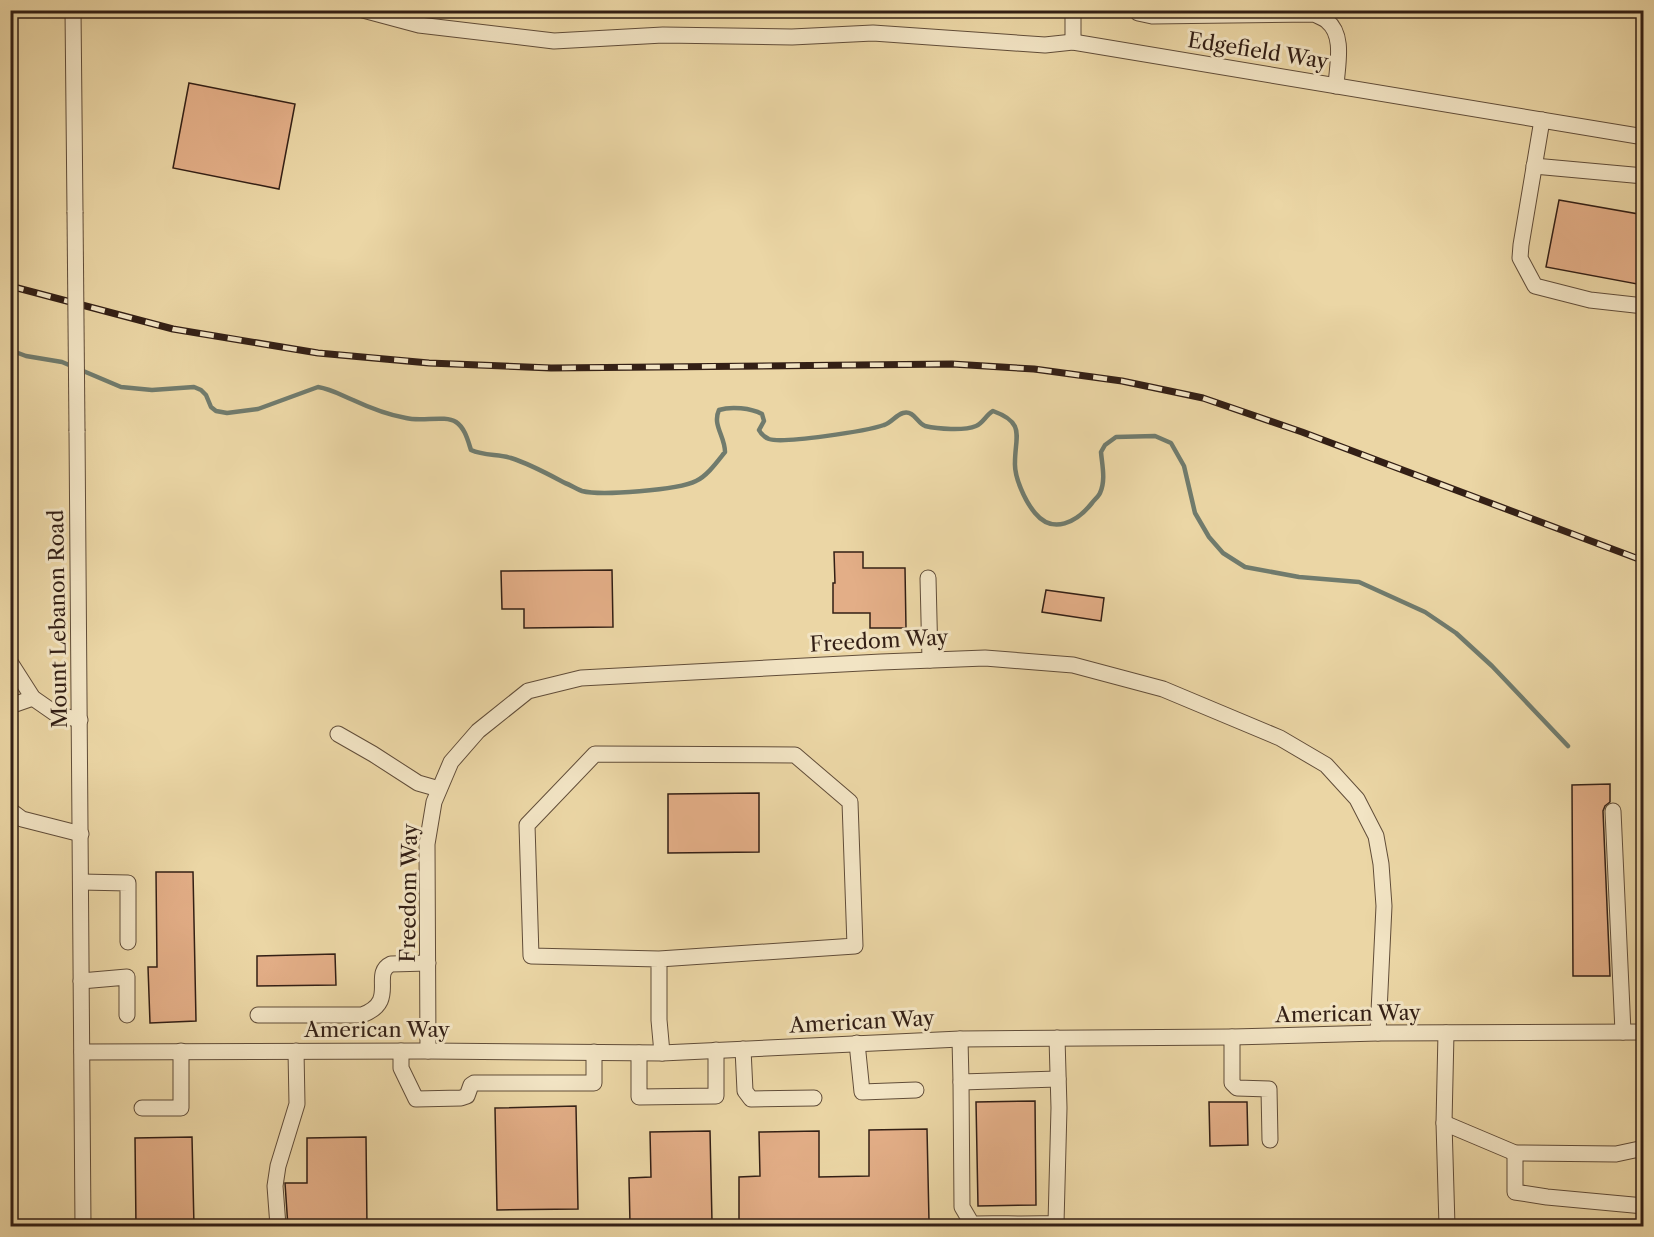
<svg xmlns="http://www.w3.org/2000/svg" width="1654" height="1237" font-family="'Libre Caslon Text',serif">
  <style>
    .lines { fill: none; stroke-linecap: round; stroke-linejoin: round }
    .stream { stroke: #707b6d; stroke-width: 4.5 }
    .building { fill: #e3ae87; stroke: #331f15; stroke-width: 1.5 }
    .minor-casing { stroke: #614d39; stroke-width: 17 }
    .minor { stroke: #f2e4c4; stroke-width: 15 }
    .rail-casing { stroke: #331f15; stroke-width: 7 }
    .rail { stroke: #f2e4c4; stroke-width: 4.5; stroke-dasharray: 14; stroke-linecap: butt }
    .minor-bridge-casing { stroke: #614d39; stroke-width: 17; stroke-linecap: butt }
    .minor-bridge { stroke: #f2e4c4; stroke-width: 15 }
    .labels { text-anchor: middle; stroke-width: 6; stroke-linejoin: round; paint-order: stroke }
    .street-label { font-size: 21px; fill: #331f15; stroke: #f2e4c4 }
  </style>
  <rect width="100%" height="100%" fill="#ebd6a5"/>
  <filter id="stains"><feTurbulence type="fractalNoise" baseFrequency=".00333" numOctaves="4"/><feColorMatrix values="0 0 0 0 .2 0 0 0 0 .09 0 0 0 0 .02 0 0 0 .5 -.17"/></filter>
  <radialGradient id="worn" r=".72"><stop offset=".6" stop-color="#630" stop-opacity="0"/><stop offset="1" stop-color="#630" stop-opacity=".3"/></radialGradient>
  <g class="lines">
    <path class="stream" d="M10,350L26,356L62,362L121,387L152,390L194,387L201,390L206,395L211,407L216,411L227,413L258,409L318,387C331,389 341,395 353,400C368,407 389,415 406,418C421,422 445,415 456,422C465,428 468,441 471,450C484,456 498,454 511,458C530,464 548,474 565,483C571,485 576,489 582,491C601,496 678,490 696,481C707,476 717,462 725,452C725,436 712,425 719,410C731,406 751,408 762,414L764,421L759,430C761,434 764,437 769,439C783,444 867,431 884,425C891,423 896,415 903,413C914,410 917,423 925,426C938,429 964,431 976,426C983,423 986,415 993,411C1026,423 1015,436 1015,462C1014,477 1025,501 1035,513C1053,535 1077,522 1092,503C1094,500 1099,496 1100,493C1106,480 1102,465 1101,452L1105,445L1116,437L1155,436L1171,443L1184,466L1195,513L1209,537L1223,553L1245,567L1299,577L1359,582L1425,612L1456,633L1492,666L1568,746"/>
  </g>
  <g class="building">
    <polygon points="189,83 295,104 279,189 173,168"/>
    <polygon points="1559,200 1644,215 1644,248 1637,284 1546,267"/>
    <polygon points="834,552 863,552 863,568 905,568 906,628 870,628 870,613 833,613 833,583 835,583"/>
    <polygon points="612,570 613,627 524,628 524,609 502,609 501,571"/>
    <polygon points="1046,590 1104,598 1101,621 1042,612"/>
    <polygon points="1610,784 1610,802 1605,806 1603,811 1610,976 1573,976 1572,785"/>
    <polygon points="759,793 759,852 668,853 668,794"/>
    <polygon points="156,872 193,872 196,1021 150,1023 148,967 157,967"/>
    <polygon points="335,954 336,985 257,986 257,956"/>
    <polygon points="1035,1101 1036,1205 978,1206 976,1102"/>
    <polygon points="1209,1102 1247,1102 1248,1145 1210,1146"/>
    <polygon points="576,1106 578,1209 497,1210 495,1108"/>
    <polygon points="927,1129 929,1221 739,1224 739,1177 760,1176 759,1132 819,1131 819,1177 869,1176 869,1130"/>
    <polygon points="710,1131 712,1222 630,1224 629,1178 651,1177 650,1132"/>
    <polygon points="192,1137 194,1227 136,1227 135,1138"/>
    <polygon points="366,1137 367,1227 288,1227 285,1183 307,1183 307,1138"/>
  </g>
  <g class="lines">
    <defs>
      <g id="minor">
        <polyline points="73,10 75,212"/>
        <polyline points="363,10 419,25 554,41 663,35 792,37 873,33 1045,45 1073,42 1644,137"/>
        <path d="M1136,10L1138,13L1152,16L1314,14C1318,16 1324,18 1327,21C1345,35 1337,66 1336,86"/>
        <polyline points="1073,42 1073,10"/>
        <polyline points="1542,120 1521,245 1520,258 1535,286 1590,300 1644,306"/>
        <polyline points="1534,166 1644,176"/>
        <polyline points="77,431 83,1226"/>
        <polyline points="928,578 930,660"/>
        <polyline points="10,662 33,698 56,714 80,720"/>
        <polyline points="10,706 33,698"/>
        <polyline points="338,734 373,754 418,783 439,789"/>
        <polyline points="10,810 22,819 81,834"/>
        <polyline points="1613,811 1623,1032"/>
        <polyline points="81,882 128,883 128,942"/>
        <polyline points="659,959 855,946 850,802 795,755 595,754 527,825 531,956 659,959 659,1020 662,1053"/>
        <polyline points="81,981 127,977 127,1015"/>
        <path d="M258,1015H362C399,1001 370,974 391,964L428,963"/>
        <polyline points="1446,1033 1444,1123 1447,1226"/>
        <polyline points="1232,1037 1232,1083 1237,1088 1269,1089 1270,1140"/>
        <polyline points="960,1039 961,1082 1058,1079"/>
        <polyline points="857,1043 862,1092 916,1090"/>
        <polyline points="743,1049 745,1091 751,1099 814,1098"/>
        <polyline points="401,1051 401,1068 416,1099 461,1098 467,1096 471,1085 474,1083 594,1083 594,1052"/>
        <polyline points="428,1051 427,844 434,802 451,762 478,731 528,691 581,678 881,662 985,658 1073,665 1163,689 1280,738 1326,765 1357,799 1376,836 1381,864 1384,906 1378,1033"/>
        <polyline points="82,1052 428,1051 662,1053 960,1039 1232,1037 1378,1033 1644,1032"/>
        <polyline points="639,1053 639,1097 716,1096 716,1050"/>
        <path d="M961,1082L962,1207L972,1224C1000,1223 1028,1225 1056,1223L1059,1108L1057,1038"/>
        <polyline points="142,1108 181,1108 181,1051"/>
        <polyline points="1444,1123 1515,1153 1616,1154 1644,1148"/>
        <polyline points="1515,1153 1515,1192 1547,1197 1644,1206"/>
        <polyline points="278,1226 275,1186 278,1166 297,1104 296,1051"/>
      </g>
    </defs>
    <use href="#minor" class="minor-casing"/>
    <use href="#minor" class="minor"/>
    <defs>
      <polyline id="rail" points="10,286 173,329 318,353 429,363 551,368 952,364 1034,369 1122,381 1203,398 1302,432 1644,561"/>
    </defs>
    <use href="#rail" class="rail-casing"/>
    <use href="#rail" class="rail"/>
    <defs>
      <polyline id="minor-bridge" points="75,212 77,431"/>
    </defs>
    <use href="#minor-bridge" class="minor-bridge-casing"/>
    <use href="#minor-bridge" class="minor-bridge"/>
  </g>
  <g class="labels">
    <g class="street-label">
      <text transform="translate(1258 51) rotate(9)" y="7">Edgefield Way</text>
      <text transform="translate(58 619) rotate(-91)" y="7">Mount Lebanon Road</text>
      <text transform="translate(879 641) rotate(-3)" y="7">Freedom Way</text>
      <text transform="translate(409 893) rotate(-89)" y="7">Freedom Way</text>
      <text transform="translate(1348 1014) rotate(-1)" y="7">American Way</text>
      <text transform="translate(862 1022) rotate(-3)" y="7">American Way</text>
      <text x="377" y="1037">American Way</text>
    </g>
  </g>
  <rect width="1654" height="1237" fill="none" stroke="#ebd6a5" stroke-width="36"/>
  <rect x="12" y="12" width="1630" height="1213" fill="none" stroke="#331f15" stroke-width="3"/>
  <rect x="18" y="18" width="1618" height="1201" fill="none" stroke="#331f15" stroke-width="1.5"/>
  <rect width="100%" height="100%" filter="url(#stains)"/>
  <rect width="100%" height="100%" fill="url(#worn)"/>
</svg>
